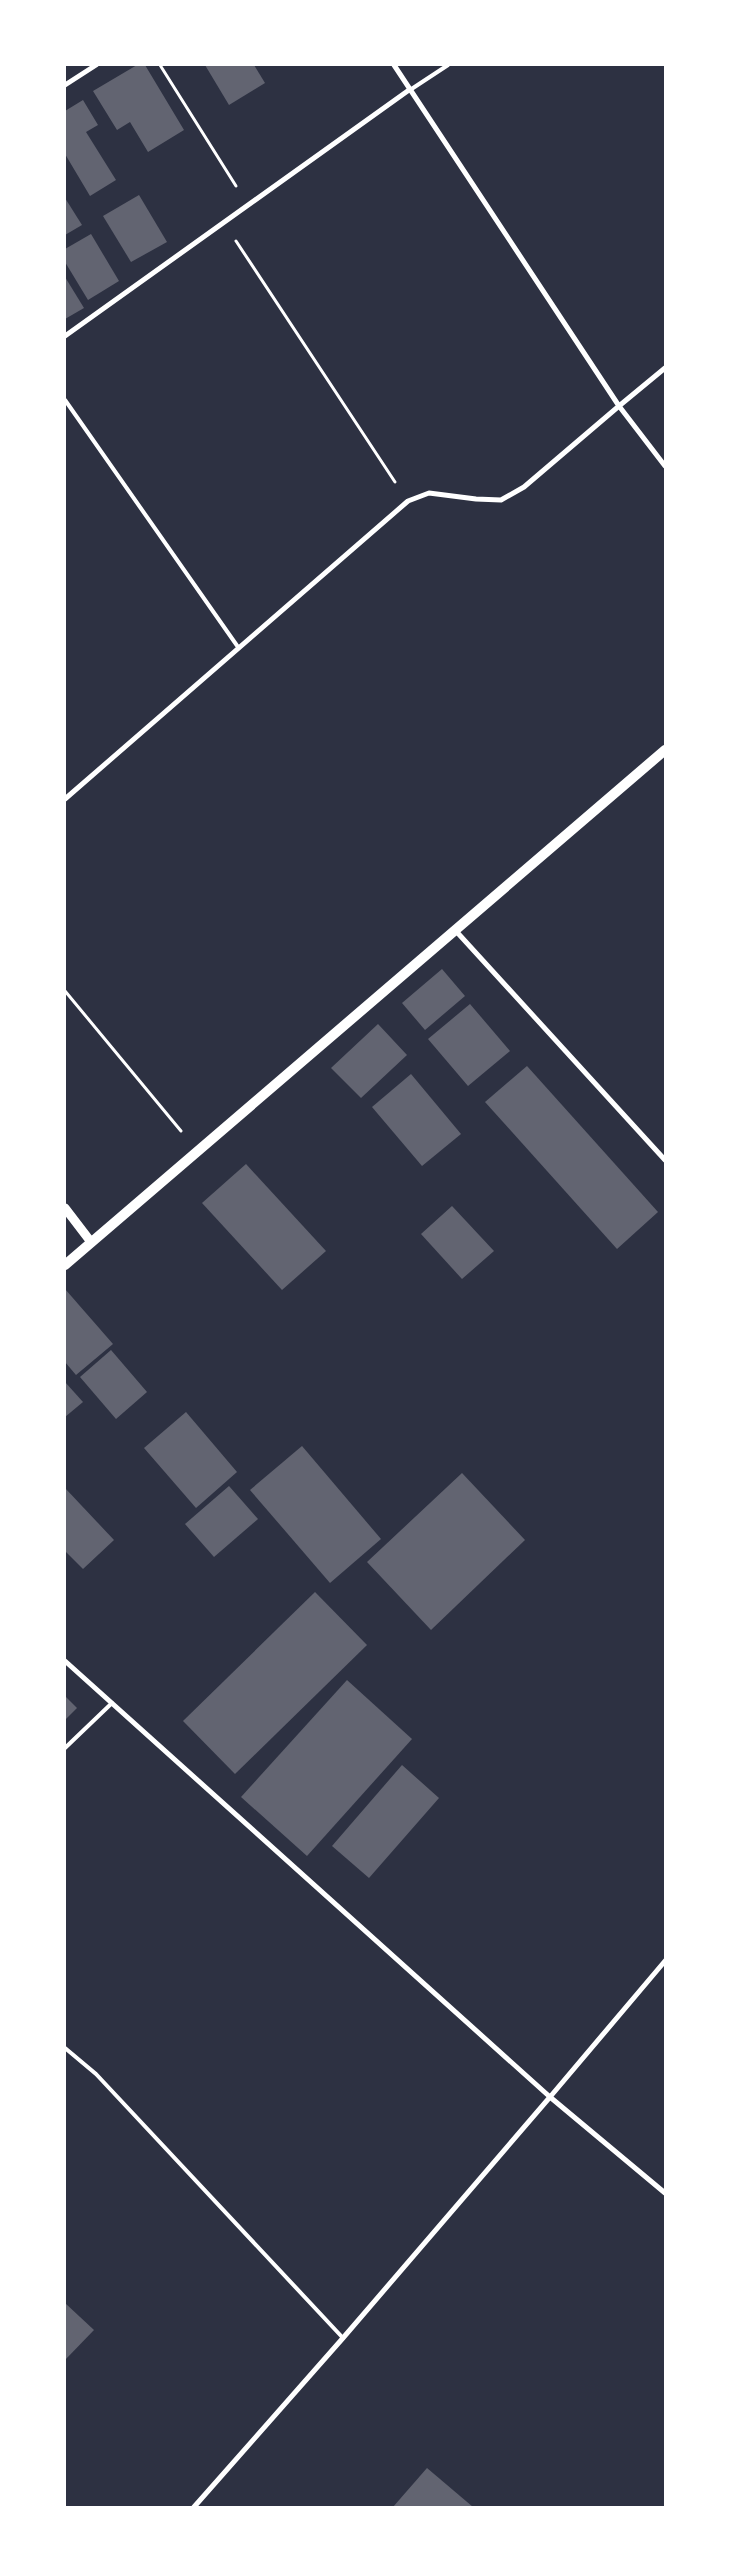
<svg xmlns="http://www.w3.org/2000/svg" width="730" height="2572" font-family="Roboto,sans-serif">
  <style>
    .building { fill: #626471 }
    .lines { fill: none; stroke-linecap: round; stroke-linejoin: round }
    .path { stroke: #fff; stroke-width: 3 }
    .service { stroke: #fff; stroke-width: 4 }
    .minor { stroke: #fff; stroke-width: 5 }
    .tertiary { stroke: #fff; stroke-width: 9 }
    .secondary { stroke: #fff; stroke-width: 10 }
  </style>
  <rect width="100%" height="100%" fill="#2d3142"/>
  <g class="building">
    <polygon points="137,65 145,65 184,130 148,152 130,122 117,130 93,91"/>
    <polygon points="205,65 254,65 265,83 229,105"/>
    <polygon points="83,100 98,125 86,132 116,180 90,196 65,154 65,111"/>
    <polygon points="139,195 167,242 131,262 103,216"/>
    <polygon points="65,198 82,225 65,235"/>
    <polygon points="91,234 119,281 88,300 65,262 65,249"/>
    <polygon points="65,277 84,308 65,319"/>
    <polygon points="442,969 465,996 425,1030 402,1003"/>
    <polygon points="470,1004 510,1051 468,1086 428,1039"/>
    <polygon points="378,1024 407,1055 361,1098 331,1068"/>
    <polygon points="527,1066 658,1212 617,1249 485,1102"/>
    <polygon points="411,1074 461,1134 422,1166 372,1107"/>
    <polygon points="246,1164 326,1251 282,1290 202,1203"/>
    <polygon points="452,1206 494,1251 462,1279 421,1234"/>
    <polygon points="65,1289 113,1344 76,1375 65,1362"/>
    <polygon points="111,1350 147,1392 116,1419 80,1377"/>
    <polygon points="65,1382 83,1402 65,1417"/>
    <polygon points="186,1412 237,1472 196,1508 144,1448"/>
    <polygon points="302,1446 381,1539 330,1583 250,1490"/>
    <polygon points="462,1473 525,1540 431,1630 367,1562"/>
    <polygon points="229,1486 258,1519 214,1557 185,1524"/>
    <polygon points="65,1488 114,1540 83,1569 65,1551"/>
    <polygon points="315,1592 367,1645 235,1774 183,1721"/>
    <polygon points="347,1680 412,1739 307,1856 241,1797"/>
    <polygon points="65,1696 77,1708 65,1720"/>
    <polygon points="402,1765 439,1798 369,1878 332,1846"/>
    <polygon points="65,2303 94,2330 65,2360"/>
    <polygon points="427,2468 473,2507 393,2507"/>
  </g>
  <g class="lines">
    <g class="path">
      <polyline points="160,65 236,186"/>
      <polyline points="236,241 395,482"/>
      <polyline points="65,991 181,1131"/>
    </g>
    <g class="service">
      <polyline points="410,90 448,65"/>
      <polyline points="65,400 238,647"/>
      <polyline points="65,1748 112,1703"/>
      <polyline points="65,2048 96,2074 343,2338"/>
    </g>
    <g class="minor">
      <polyline points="65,85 96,65"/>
      <polyline points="65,336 409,90"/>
      <polyline points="665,368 619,406 665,466"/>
      <polyline points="65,799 408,501 429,493 476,499 501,500 524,487 619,406 394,65"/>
      <polyline points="455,930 665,1160"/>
      <polyline points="65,1661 550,2097 665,1961"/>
      <polyline points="194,2507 343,2338 550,2097 665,2193"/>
    </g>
    <polyline class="tertiary" points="65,1208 91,1242"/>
    <polyline class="secondary" points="65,1265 665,750"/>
  </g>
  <rect width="730" height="2572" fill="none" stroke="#ffffff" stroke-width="132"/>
</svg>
